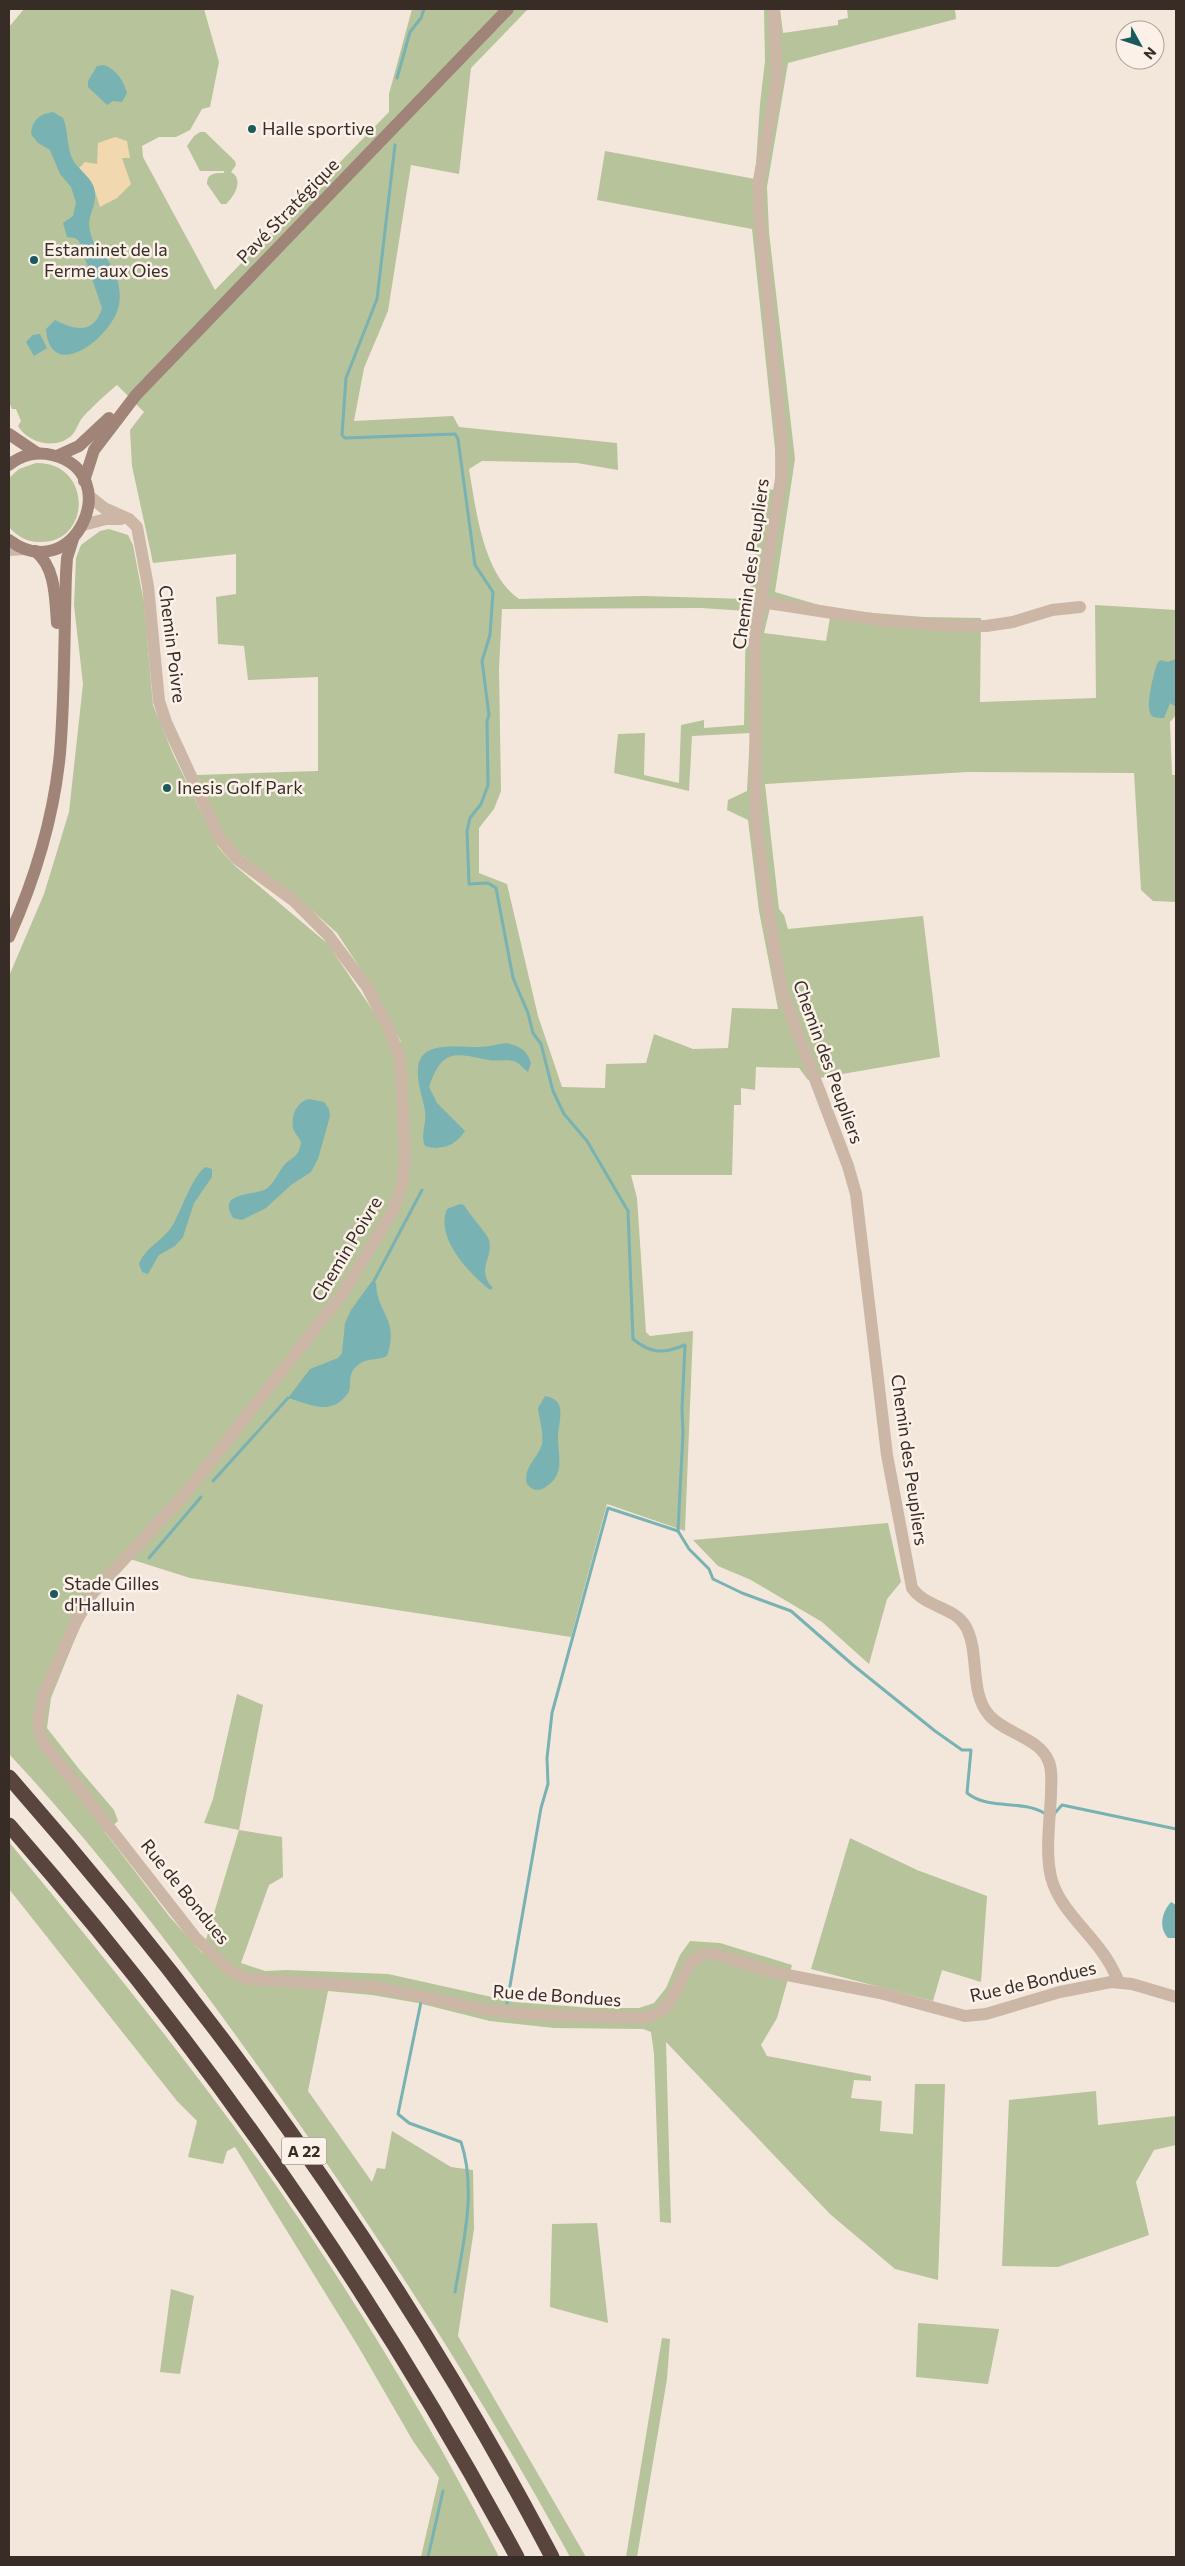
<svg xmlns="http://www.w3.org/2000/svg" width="1185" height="2566" font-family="Commissioner,sans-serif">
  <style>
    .green { fill: #b7c39a; fill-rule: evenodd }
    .sand { fill: #f1d8af }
    .water { fill: #78b2b2 }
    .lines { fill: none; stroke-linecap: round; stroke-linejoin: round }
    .stream { stroke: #78b2b2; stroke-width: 3 }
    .street { stroke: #ccb6a6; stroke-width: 12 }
    .secondary { stroke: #a08477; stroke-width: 12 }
    .highway { stroke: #59453e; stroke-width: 15 }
    .poi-dot { fill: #1a5a5c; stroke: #fbf1e8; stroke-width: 2 }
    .labels { text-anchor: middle; stroke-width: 5; stroke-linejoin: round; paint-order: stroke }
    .shield { fill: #fbf1e8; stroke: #726761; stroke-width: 1 }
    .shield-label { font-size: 16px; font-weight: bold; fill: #382c27 }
    .poi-label { font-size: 18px; fill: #382c27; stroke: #fbf1e8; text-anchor: start }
    .street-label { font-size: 18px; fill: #382c27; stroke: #fbf1e8 }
  </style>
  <rect width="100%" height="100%" fill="#f3e7db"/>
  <g class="green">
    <path d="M24,9H204L219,62L210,107L202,109L190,130L176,137H159L142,146L143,157L215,290L389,112V94L412,9H528L471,68L459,174L411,165L388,311L364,368L354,421L453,416L459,427L617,443L618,470L577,463L482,461L469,469C476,510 483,574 519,599L643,596L748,599L766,489L776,490L775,449L752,229L597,200L605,151L755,179L760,104L765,61L764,9H780L783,33L838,25V20L848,18L847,9H955L956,19L788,63L767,187L769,232L795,459L775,592L836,610L924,617L981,618L980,702L1096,698L1095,605L1176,610V715L1170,722L1172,775H1176V902L1153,901L1141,890L1134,773L968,772L765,784L779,909L784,915L788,929L923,916L940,1057L808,1080L799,1068L756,1067L755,1090L741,1088V1105H734L732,1175H631L637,1198L646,1332L650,1336L693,1331L685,1531L607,1504L571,1637L190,1578L130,1559L111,1579L87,1609L51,1698L47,1728L79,1769L114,1810L118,1821L105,1832L169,1916L202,1953L239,1830L204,1823L213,1799L237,1694L263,1705L239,1830L282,1837L283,1877L269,1885L241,1963L265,1971L287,1970L388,1974L514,2002L592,2008H639L654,2003L666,1988L680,1955L690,1941L720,1943L792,1965L777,2018L761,2045L767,2056L871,2076V2081L854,2080L851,2098L882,2101L880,2131L913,2134L915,2084H945L938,2280L895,2269L830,2214L666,2042L671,2223L660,2222L654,2054L651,2032L643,2029L554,2028L490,2021L418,2003L372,1995L328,1991L308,2091L372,2182L377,2168L385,2169L392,2131L451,2167L473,2170L474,2229L458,2336L586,2557H570C476,2385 370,2221 255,2062C179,1956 99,1850 9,1754V976L44,894L69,812L83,684L74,605L76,558L81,545L100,531L109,529L128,535L133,545L144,603L153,705L173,754L218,847L234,865L328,944L394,1042H401L373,988L337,933L298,898L235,850L225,838L197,775L318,771V677L248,680L244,646L218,644L216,597L236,594V554L153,563L132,466L130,430L144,412L117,385C106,394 93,406 83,417C78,422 77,431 71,436C55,450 28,443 18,426L21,421L16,409H12L9,402V27ZM701,608L746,611L744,725L704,728V720L681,725L679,783L644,775L645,733L618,734L614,773L689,791L692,736L750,733L747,791L728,800L727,810L748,820L759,911L778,1009L732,1008L728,1048L693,1049L654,1034L646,1063L606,1064L605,1088L562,1087L538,1016L507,884L479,873V828L494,809L501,791L499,669L502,609ZM770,608L830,618L826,641L764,633Z"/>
    <path d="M200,132H205L235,161L236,165L231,172C244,179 235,196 226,204H221L207,184C207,173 215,173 224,173V171H200L187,146L194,136Z"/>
    <path d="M36,463C93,462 92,544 39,542C27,542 17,536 9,527V478L19,469Z"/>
    <polygon points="888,1523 901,1582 887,1599 869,1664 822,1622 751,1580 718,1566 693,1540"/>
    <polygon points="850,1838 917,1870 987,1896 981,1982 942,1970 933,2001 811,1969"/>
    <path d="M9,1842C103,1956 198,2072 282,2194C362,2310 435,2432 499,2557H421L439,2478L413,2441L358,2346L235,2147L227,2151L223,2164L188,2157L197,2121L177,2101L9,1889Z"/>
    <polygon points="1096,2091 1098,2125 1176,2116 1176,2145 1154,2150 1136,2182 1149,2235 1058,2267 1002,2266 1009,2100"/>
    <polygon points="597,2223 608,2323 550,2307 552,2224"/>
    <polygon points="171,2289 194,2296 180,2374 160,2372"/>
    <polygon points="918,2323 999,2329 988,2384 916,2377"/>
    <polygon points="662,2338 670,2339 667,2379 637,2557 626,2557"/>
  </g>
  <polygon class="sand" points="115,137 127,141 130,158 122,158 131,184 117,198 100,207 93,185 79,168 85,162 97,164 98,143"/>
  <g class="water">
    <path d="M104,65C117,70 123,80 127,93L122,102L113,101L107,105L88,87V81L97,66Z"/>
    <path d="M53,112L63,118C69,132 66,148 74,162C81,172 94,179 95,193C96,213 83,215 93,241C96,248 102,252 107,259C116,271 122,289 119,305C113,337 50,385 46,329L55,320C75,330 94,335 102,308L79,241L75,238L67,237L63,223L73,216L76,202L71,187L60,174L50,150L38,143L31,134C32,120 39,114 53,112Z"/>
    <polygon points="40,334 47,348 34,356 26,342 33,335"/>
    <path d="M1176,659V707L1170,703L1164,718C1161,718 1155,718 1152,716C1144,709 1154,673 1157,664L1160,660L1168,662Z"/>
    <path d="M506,1043C520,1046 527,1050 531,1063L528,1072C524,1069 520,1064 516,1062C508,1058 497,1062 489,1060C455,1053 442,1048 429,1087L437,1103L465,1131C455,1146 441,1151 425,1146C420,1135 427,1123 425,1111C423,1097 417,1084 418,1069C419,1039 460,1048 479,1047C488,1047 497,1044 506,1043Z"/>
    <path d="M309,1099L324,1102L329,1109L330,1116L318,1159L311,1172L291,1185L266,1208L242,1220L233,1218C216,1191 255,1196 266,1189C275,1183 278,1172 285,1164C289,1160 294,1158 297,1154C300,1150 300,1146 301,1142C299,1137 294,1133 293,1128C291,1116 296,1102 309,1099Z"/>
    <path d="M206,1167L212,1169V1177L194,1203L183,1237L175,1246L159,1255L148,1274L142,1272L139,1264C146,1246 165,1240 174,1223C180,1212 195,1171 206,1167Z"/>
    <path d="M460,1204L464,1205C469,1214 486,1232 489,1240C494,1258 475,1269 493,1288L490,1290C469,1273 435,1238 447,1209Z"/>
    <path d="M372,1281L376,1283C377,1314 400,1320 387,1356C377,1361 367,1357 358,1365C350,1371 350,1377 350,1386C350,1391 347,1395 343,1399C327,1415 307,1403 288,1398L310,1369L338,1358L342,1353L345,1323L351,1310Z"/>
    <path d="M545,1396C569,1400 558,1421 558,1437C558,1458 566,1475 544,1488C537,1492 531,1489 527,1484C523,1466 538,1459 542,1444C544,1432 539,1419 538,1408Z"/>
    <path d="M1171,1902L1176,1905V1938H1168C1158,1927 1162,1912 1171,1902Z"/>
  </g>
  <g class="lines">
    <g class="stream">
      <polyline points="397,78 410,32 421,18 424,9"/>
      <path d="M395,145L377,299L346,378L342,435L345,438L455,434L458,439L475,565L493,592L490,635L482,661L489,715L487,721L488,785L481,804L470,818L467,831L469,884L488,883L496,888L513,978L528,1013L533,1033L541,1044L553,1091L564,1114L587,1141L628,1211L633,1339C651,1354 663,1354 685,1345L682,1409L683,1433L678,1531L689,1549L709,1569L713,1579L742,1593L791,1611L853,1665L935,1731L962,1750H971L967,1793C990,1811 1020,1799 1044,1813"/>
      <polyline points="374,1281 422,1190"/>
      <polyline points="213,1481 288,1398"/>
      <polyline points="149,1558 201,1497"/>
      <polyline points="1054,1814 1062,1805 1176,1829"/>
      <path d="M421,2002L398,2114L409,2123L461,2142C477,2190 463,2244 455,2292"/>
      <polyline points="507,2003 541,1808 548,1784 547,1758 552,1713 608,1508 678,1531"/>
      <polyline points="428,2557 443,2491"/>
    </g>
    <g class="street">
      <path d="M774,9L777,81L759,180V213L782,441L781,479L755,637L756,819L768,911L782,992L848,1166L856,1194L887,1455L912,1588C926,1608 954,1606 966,1627C980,1653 969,1692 989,1715C1004,1733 1039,1738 1048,1760C1053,1770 1051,1783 1051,1794C1050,1821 1045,1851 1051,1877C1058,1906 1085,1928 1102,1952C1109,1961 1114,1971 1119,1982"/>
      <path d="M89,496L104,508L129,519L137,527L148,586L159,701L166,722L220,839L237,859L294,901L328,935L367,987L389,1029L399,1056L401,1072L405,1158L402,1185L393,1210L343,1293L185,1494L92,1594L76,1622L43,1696C38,1717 35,1732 48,1749L195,1937L229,1970L247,1979L375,1987L481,2009L522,2014L643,2018C684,2013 675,1957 710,1953L777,1973L880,1993L965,2016L986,2014L1060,1992L1111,1982L1132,1984L1176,1997"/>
      <polyline points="83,525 106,519 121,519"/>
      <polyline points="9,550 25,549"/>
      <polyline points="761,602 878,620 947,626 986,626 1013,622 1052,610 1080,607"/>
    </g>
    <g class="secondary">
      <polyline points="9,434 37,453"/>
      <polyline points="57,456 79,446 109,418"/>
      <path d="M9,465C21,455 37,451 52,455C127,473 74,589 9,540"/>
      <polyline points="84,481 94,450 136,395 508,9"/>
      <path d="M35,551C56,567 55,599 57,623"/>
      <path d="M9,937C35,879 54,816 60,753C65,694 64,634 66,574L67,558L73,539"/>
    </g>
    <g class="highway">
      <path d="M9,1777C218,2015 405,2276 552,2557"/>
      <path d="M9,1825C205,2049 376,2295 517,2557"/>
    </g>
  </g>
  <g class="poi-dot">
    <circle cx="252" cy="129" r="5"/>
    <circle cx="34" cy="260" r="5"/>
    <circle cx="167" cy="788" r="5"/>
    <circle cx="54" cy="1594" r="5"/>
  </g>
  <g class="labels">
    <rect class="shield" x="281.5" y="2137.5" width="45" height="27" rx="4"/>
    <g class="shield-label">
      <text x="304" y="2157">A 22</text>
    </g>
    <g class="poi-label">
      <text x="262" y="135">Halle sportive</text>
      <text x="44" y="256">Estaminet de la<tspan x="44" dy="21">Ferme aux Oies</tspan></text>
      <text x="177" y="794">Inesis Golf Park</text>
      <text x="64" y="1590">Stade Gilles<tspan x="64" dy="21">d'Halluin</tspan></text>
    </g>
    <g class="street-label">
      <text transform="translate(288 211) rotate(-46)" y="6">Pavé Stratégique</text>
      <text transform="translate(751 564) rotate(-82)" y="6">Chemin des Peupliers</text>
      <text transform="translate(172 644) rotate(83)" y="6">Chemin Poivre</text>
      <text transform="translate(828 1062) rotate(70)" y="6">Chemin des Peupliers</text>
      <text transform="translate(347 1249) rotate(-59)" y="6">Chemin Poivre</text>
      <text transform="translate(909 1460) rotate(82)" y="6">Chemin des Peupliers</text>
      <text transform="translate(185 1892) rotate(51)" y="6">Rue de Bondues</text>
      <text transform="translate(1033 1982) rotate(-13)" y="6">Rue de Bondues</text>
      <text transform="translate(557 1996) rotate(4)" y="6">Rue de Bondues</text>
    </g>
  </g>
  <rect width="1185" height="2566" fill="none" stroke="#382c27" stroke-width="20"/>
  <g transform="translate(1140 45) rotate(130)"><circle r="24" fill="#fbf1e8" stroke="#ada29b"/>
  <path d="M0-4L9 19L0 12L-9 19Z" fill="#1a5a5c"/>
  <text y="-8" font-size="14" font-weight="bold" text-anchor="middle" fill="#382c27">N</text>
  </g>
</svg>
